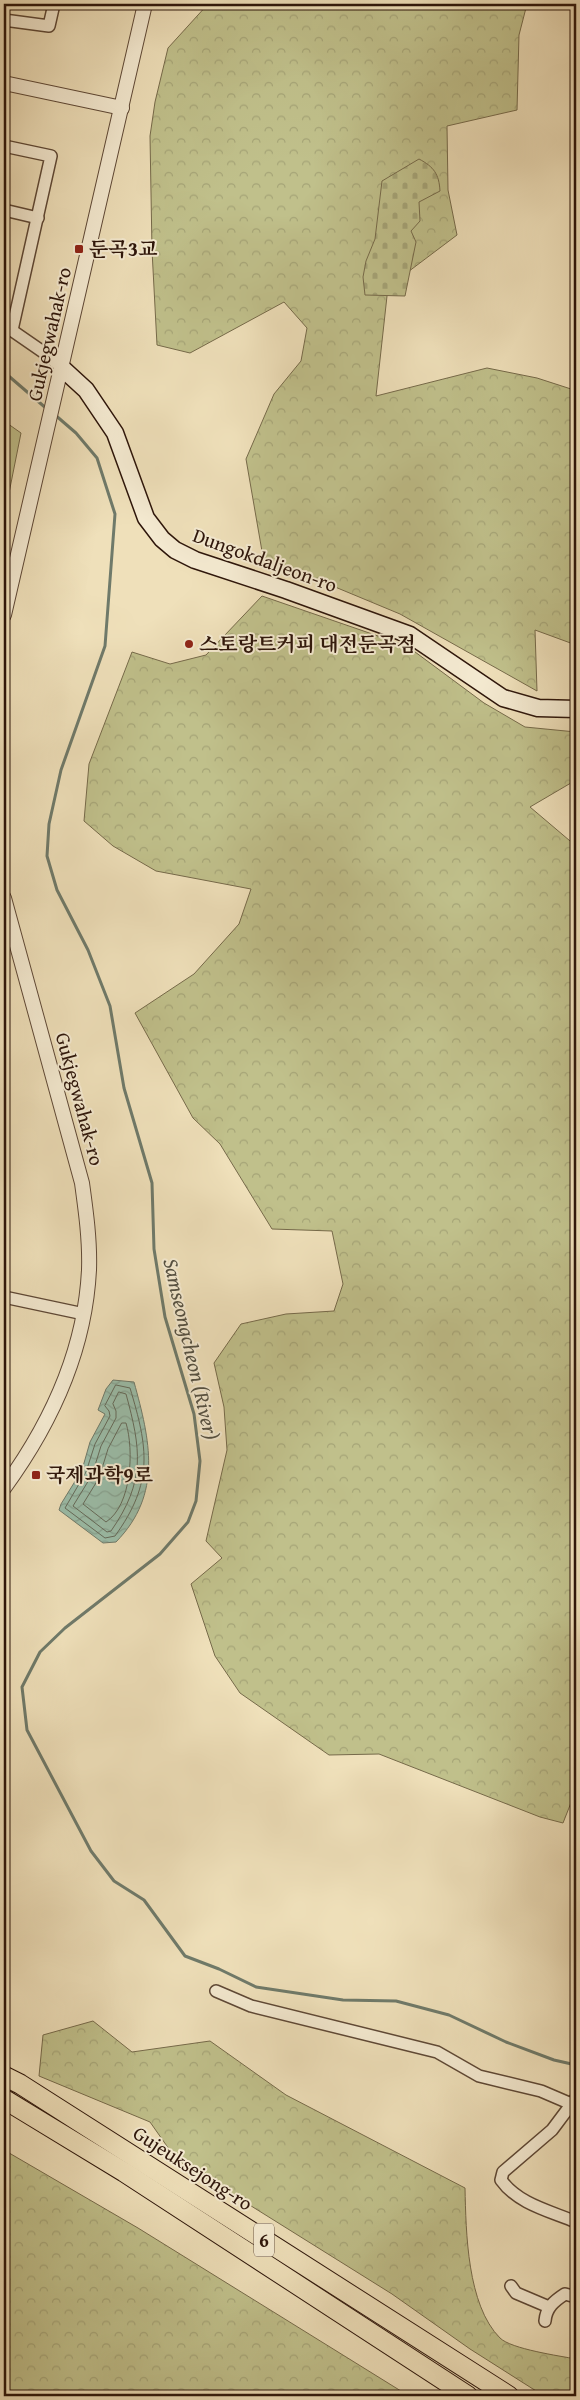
<svg xmlns="http://www.w3.org/2000/svg" width="580" height="2400" font-family="'Gentium Book Plus','Noto Serif KR',serif">
  <style>
    .forest { fill: url(#forest-crowns); stroke: #766a4a }
    .cemetery { fill: url(#cemetery-stones); stroke: #766a4a }
    .green { fill: #c0c08b; stroke: #766a4a }
    .water { fill: url(#water-waves); stroke: #6f7a6a }
    .lines { fill: none; stroke-linecap: round; stroke-linejoin: round }
    .shore { stroke: #646a5a; stroke-width: 1 }
    .stream { stroke: #6f7a6a; stroke-width: 3 }
    .minor-casing { stroke: #5e4836; stroke-width: 14 }
    .tertiary-casing { stroke: #5e4836; stroke-width: 16 }
    .secondary-casing { stroke: #2d150a; stroke-width: 19 }
    .trunk-casing { stroke: #2d150a; stroke-width: 21 }
    .minor { stroke: #f5ebd2; stroke-width: 11 }
    .tertiary { stroke: #f5ebd2; stroke-width: 14 }
    .secondary { stroke: #f5ebd2; stroke-width: 16 }
    .trunk { stroke: #efe0ba; stroke-width: 19 }
    .poi-dot { fill: #8f2418; stroke: #f5ebd2; stroke-width: 2 }
    .labels { text-anchor: middle; stroke-width: 4; stroke-linejoin: round; paint-order: stroke }
    .shield { fill: #f5ebd2; stroke: #695546; stroke-width: 1 }
    .shield-label { font-size: 19px; font-weight: bold; fill: #2d150a }
    .poi-label { font-size: 20px; font-weight: bold; fill: #2d150a; stroke: #f5ebd2; text-anchor: start }
    .street-label { font-size: 20px; fill: #2d150a; stroke: #f5ebd2 }
    .water-label { font-size: 21px; font-style: italic; fill: #545042; stroke: #f5ebd2 }
  </style>
  <defs>
    <pattern id="forest-crowns" width="20" height="18" patternUnits="userSpaceOnUse" patternTransform="scale(1.25)"><rect width="20" height="18" fill="#c0c08b"/><path d="M2 6a3 3 0 1 1 6 0M12 15a3 3 0 1 1 6 0" fill="none" stroke="#a5a477"/></pattern>
    <pattern id="cemetery-stones" width="16" height="16" patternUnits="userSpaceOnUse" patternTransform="scale(1.25)"><rect width="16" height="16" fill="#c0c08b"/><path d="M2 7V4a2 2 0 0 1 4 0v3zM10 15v-3a2 2 0 0 1 4 0v3z" fill="#a5a477"/></pattern>
    <pattern id="water-waves" width="16" height="10" patternUnits="userSpaceOnUse" patternTransform="scale(1.25)"><rect width="16" height="10" fill="#9bbeaa"/><path d="M0 5q4-4 8 0t8 0" fill="none" stroke="#86a291"/></pattern>
  </defs>
  <rect width="100%" height="100%" fill="#efe0ba"/>
  <filter id="stains"><feTurbulence type="fractalNoise" baseFrequency=".004" numOctaves="4"/><feColorMatrix values="0 0 0 0 .2 0 0 0 0 .09 0 0 0 0 .02 0 0 0 .5 -.17"/></filter>
  <radialGradient id="worn" r=".72"><stop offset=".6" stop-color="#630" stop-opacity="0"/><stop offset="1" stop-color="#630" stop-opacity=".3"/></radialGradient>
  <g class="forest">
    <polygon points="208,4 527,4 519,35 517,110 447,126 448,190 457,235 388,287 376,396 487,368 537,378 571,389 576,388 576,645 535,630 537,691 400,614 263,557 246,459 274,394 301,361 307,328 284,302 190,353 157,345 152,250 150,136 155,102 168,48"/>
    <polygon points="262,596 407,646 484,703 525,727 576,732 576,780 530,807 576,846 576,1790 563,1823 540,1817 379,1754 329,1755 240,1693 215,1656 191,1584 222,1558 206,1541 227,1450 224,1407 214,1363 241,1324 286,1314 334,1311 343,1284 332,1231 272,1229 220,1144 193,1118 135,1013 194,974 239,924 251,889 156,871 113,846 84,821 89,764 132,652 170,664 206,655"/>
    <path d="M93,2021L132,2052L210,2041L286,2095L465,2188C466,2232 467,2305 500,2338C511,2349 560,2356 576,2359V2396H544L470,2349L392,2294L176,2159L150,2122L39,2076L43,2035Z"/>
    <polygon points="4,2150 138,2228 409,2396 4,2396"/>
  </g>
  <path class="cemetery" d="M419,159C434,167 439,174 440,191L419,202L420,221L411,231L416,242L405,296L365,295L363,277L366,261L375,239L382,181Z"/>
  <polygon class="green" points="4,421 21,433 4,518"/>
  <path class="water" d="M113,1380L134,1382C150,1440 163,1494 116,1542L103,1543L59,1510L61,1504L82,1470L90,1442L105,1414L98,1410L106,1389Z"/>
  <g class="lines">
    <g class="shore">
      <path d="M116,1385L130,1388C148,1448 154,1482 115,1536L105,1538L65,1508L86,1472L95,1444L110,1416L109,1411L105,1406Z"/>
      <path d="M119,1392L126,1394C141,1449 146,1481 111,1531L107,1532L73,1506L92,1475L101,1446L116,1418V1411L113,1404Z"/>
      <path d="M122,1423H126C134,1450 132,1505 106,1522L83,1504L99,1478L108,1449Z"/>
    </g>
    <g class="stream">
      <polyline points="4,372 47,409"/>
      <polyline points="54,414 76,433 97,458 115,514 105,646 61,770 49,824 47,856 57,890 88,950 110,1006 124,1088 152,1183 154,1249 165,1317 194,1414 200,1461 196,1501 188,1522 160,1554 65,1628 40,1652 22,1687 27,1730 91,1851 114,1881 144,1900 185,1956 219,1969 256,1987 343,2000 396,2001 449,2015 506,2042 554,2060 576,2065"/>
    </g>
    <defs>
      <g id="minor">
        <polyline points="4,20 49,26 54,4"/>
        <polyline points="4,146 51,156 12,330"/>
        <polyline points="4,210 38,218"/>
        <polyline points="4,325 46,354 62,368"/>
        <polyline points="4,1297 84,1314"/>
        <polyline points="216,1991 251,2006 437,2052 479,2076 541,2091 576,2106"/>
        <path d="M576,2098L552,2130L503,2172L501,2180C518,2204 550,2211 576,2222"/>
        <polyline points="511,2286 516,2293 549,2307"/>
        <path d="M545,2321C546,2308 554,2301 565,2294L576,2297"/>
      </g>
      <g id="tertiary">
        <polyline points="4,83 122,108"/>
        <polyline points="4,615 145,4"/>
        <path d="M4,898L82,1183C86,1212 90,1241 89,1270C85,1350 50,1425 4,1488"/>
      </g>
      <polyline id="secondary" points="62,368 86,390 115,433 146,518 162,539 175,550 195,560 286,590 410,635 503,698 538,708 576,709"/>
      <g id="trunk">
        <polyline points="4,2076 20,2084 509,2396"/>
        <polyline points="4,2099 124,2172 468,2396"/>
      </g>
    </defs>
    <use href="#minor" class="minor-casing"/>
    <use href="#tertiary" class="tertiary-casing"/>
    <use href="#secondary" class="secondary-casing"/>
    <use href="#trunk" class="trunk-casing"/>
    <use href="#minor" class="minor"/>
    <use href="#tertiary" class="tertiary"/>
    <use href="#secondary" class="secondary"/>
    <use href="#trunk" class="trunk"/>
  </g>
  <g class="poi-dot">
    <rect x="74" y="244" width="10" height="10" rx="2.5"/>
    <circle cx="189" cy="644" r="5"/>
    <rect x="31" y="1470" width="10" height="10" rx="2.5"/>
  </g>
  <g class="labels">
    <rect class="shield" x="254" y="2223.5" width="20" height="33" rx="4"/>
    <g class="shield-label">
      <text x="264" y="2247">6</text>
    </g>
    <g class="poi-label">
      <text x="89" y="256">둔곡3교</text>
      <text x="199" y="651">스토랑트커피 대전둔곡점</text>
      <text x="46" y="1482">국제과학9로</text>
    </g>
    <g class="street-label">
      <text transform="translate(49 334) rotate(-77)" y="7">Gukjegwahak-ro</text>
      <text transform="translate(265 560) rotate(20)" y="7">Dungokdaljeon-ro</text>
      <text transform="translate(80 1099) rotate(75)" y="7">Gukjegwahak-ro</text>
      <text transform="translate(193 2168) rotate(33)" y="7">Gujeuksejong-ro</text>
    </g>
    <g class="water-label">
      <text transform="translate(191 1349) rotate(77)" y="7">Samseongcheon (River)</text>
    </g>
  </g>
  <rect width="580" height="2400" fill="none" stroke="#efe0ba" stroke-width="20"/>
  <rect x="5" y="5" width="570" height="2390" fill="none" stroke="#2d150a" stroke-width="2.5"/>
  <rect x="10" y="10" width="560" height="2380" fill="none" stroke="#2d150a"/>
  <rect width="100%" height="100%" filter="url(#stains)"/>
  <rect width="100%" height="100%" fill="url(#worn)"/>
</svg>
